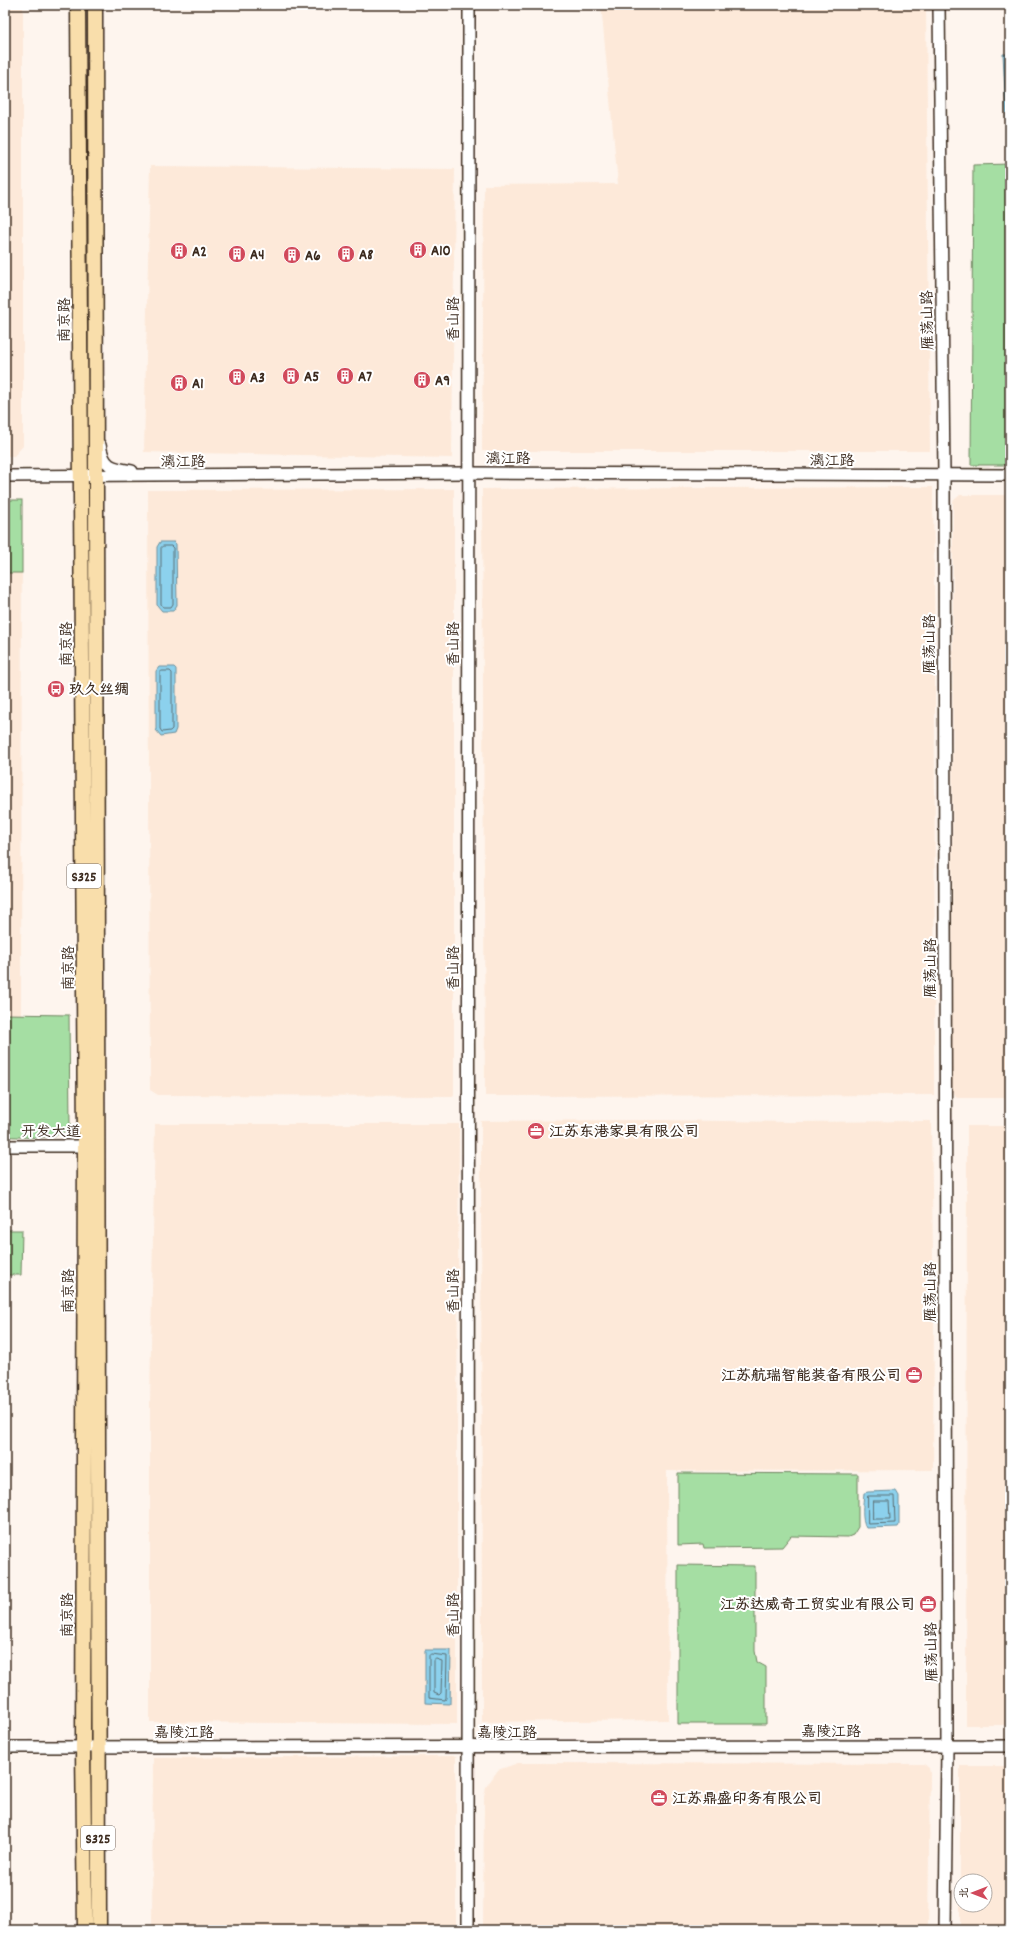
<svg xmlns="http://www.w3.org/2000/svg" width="1015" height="1935" font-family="Dekko,'LXGW WenKai TC',sans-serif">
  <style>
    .built { fill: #fde9d9; fill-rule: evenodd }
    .green { fill: #a5dea3; stroke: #708460 }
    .water { fill: #8cd1ed; stroke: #6c8e9a }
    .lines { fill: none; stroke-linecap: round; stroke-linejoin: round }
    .shore { stroke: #5b6d71; stroke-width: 1 }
    .minor-casing { stroke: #3b2a1e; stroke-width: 14 }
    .major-casing { stroke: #3b2a1e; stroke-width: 17 }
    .minor { stroke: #fff; stroke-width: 11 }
    .major { stroke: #f9deab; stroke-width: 14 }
    .labels { text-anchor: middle; stroke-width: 4; stroke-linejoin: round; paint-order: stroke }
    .shield { fill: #fff; stroke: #766a62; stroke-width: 1 }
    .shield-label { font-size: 14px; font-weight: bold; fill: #3b2a1e }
    .poi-label { font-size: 15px; font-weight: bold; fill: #3b2a1e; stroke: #fff; text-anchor: start }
    .street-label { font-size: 15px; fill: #3b2a1e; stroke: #fff }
  </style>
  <rect width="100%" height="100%" fill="#fef5ee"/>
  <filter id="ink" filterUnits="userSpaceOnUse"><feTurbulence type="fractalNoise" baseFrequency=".025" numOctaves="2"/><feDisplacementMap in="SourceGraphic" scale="8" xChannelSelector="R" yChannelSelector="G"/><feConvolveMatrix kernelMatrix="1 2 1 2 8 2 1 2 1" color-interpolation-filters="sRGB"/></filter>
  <g filter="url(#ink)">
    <g class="built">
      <polygon points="5,5 23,5 23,446 14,456 5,456"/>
      <polygon points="601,5 926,5 930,451 482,451 484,185 618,184"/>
      <polygon points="150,166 455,169 452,458 144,452"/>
      <polygon points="933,487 935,675 934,1095 485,1096 482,489"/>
      <polygon points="454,489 454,1096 158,1095 150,1090 148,490"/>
      <polygon points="960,495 1010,495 1010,1098 957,1098 952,1091 953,501"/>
      <polygon points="5,500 22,500 21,1014 5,1014"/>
      <polygon points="656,1120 791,1122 931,1121 934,1320 933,1470 667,1471 668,1720 482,1722 481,1121"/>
      <polygon points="155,1124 459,1124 457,1421 457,1724 150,1722 150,1402"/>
      <polygon points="967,1126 1010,1126 1010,1725 966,1725"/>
      <polygon points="456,1756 456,1930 152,1930 153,1758"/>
      <polygon points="518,1763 924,1764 929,1768 930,1773 928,1930 483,1930 484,1796 486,1787 498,1770"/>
      <path d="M960,1766H1010V1930H960ZM961,1881H985V1905H961Z"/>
    </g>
    <g class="green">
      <polygon points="1010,164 1010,465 971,465 973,165"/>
      <rect x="5" y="500" width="17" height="73"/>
      <path d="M5,1014L69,1015L70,1128C53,1142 25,1136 5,1137Z"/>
      <polygon points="5,1230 22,1230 21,1275 5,1275"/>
      <polygon points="678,1473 858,1474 858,1527 853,1535 848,1537 791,1536 782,1547 704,1548 703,1544 678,1545"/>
      <polygon points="678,1565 755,1566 755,1651 757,1662 766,1667 766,1724 678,1724"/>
    </g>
    <g class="water">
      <polygon points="1003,54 1010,54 1010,151 1008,151"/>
      <polygon points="160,542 174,542 176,544 177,605 173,611 162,611 157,605 157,547"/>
      <polygon points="159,667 174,667 176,669 176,729 174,734 161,736 156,730 156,671"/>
      <path d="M896,1491L899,1496V1525L898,1527L866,1528C861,1520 863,1503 864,1493L868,1492Z"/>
      <polygon points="425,1650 451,1650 450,1704 425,1703"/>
    </g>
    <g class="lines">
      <g class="shore">
        <polyline points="1010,58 1007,60 1010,108"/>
        <polygon points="163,546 171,546 173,548 173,604 171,607 163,607 161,604 161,548"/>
        <polygon points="162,671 170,671 172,673 172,729 170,731 162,732 160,729 160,673"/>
        <polygon points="868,1496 894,1496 895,1523 868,1524"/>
        <polygon points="873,1501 889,1501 890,1519 873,1519"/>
        <polygon points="431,1654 447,1656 446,1698 445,1700 429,1698 429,1656"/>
        <polygon points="436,1659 442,1661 441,1693 439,1695 434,1693 434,1661"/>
      </g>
      <defs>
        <g id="minor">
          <polyline points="939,5 944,475 947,1746 945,1930"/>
          <path d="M100,445C104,467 111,468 132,471"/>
          <polyline points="5,476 468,473 1010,475"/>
          <polyline points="5,1146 92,1146"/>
          <polyline points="5,1747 1010,1746"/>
          <polyline points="468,1930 469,5"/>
        </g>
        <g id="major">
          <polyline points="78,5 85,1147 83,1747 85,1930"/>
          <polyline points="95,5 99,1930"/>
        </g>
      </defs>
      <use href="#minor" class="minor-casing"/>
      <use href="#major" class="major-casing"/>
      <use href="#minor" class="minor"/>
      <use href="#major" class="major"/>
    </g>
  </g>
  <defs>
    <symbol id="building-disc" viewBox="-11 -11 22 22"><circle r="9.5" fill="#d1495b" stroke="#fff"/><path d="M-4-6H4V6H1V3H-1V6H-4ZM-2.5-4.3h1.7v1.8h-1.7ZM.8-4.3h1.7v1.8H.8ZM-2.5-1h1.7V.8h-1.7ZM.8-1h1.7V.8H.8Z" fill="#fff"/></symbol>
    <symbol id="bus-disc" viewBox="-11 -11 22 22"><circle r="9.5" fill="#d1495b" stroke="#fff"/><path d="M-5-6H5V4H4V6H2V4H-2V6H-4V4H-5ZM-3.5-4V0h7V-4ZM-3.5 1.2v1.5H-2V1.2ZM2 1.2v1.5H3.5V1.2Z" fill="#fff"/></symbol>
    <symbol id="office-disc" viewBox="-11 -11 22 22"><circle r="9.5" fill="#d1495b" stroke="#fff"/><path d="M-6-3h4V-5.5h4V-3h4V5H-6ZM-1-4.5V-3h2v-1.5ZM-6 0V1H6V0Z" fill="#fff"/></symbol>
  </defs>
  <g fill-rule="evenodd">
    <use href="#building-disc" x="408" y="240" width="20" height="20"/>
    <use href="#building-disc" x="169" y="241" width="20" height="20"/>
    <use href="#building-disc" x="227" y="244" width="20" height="20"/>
    <use href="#building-disc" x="336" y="244" width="20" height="20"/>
    <use href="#building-disc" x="282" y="245" width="20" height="20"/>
    <use href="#building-disc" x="281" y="366" width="20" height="20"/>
    <use href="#building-disc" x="335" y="366" width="20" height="20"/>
    <use href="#building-disc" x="227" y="367" width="20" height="20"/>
    <use href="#building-disc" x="412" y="370" width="20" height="20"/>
    <use href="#building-disc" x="169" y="373" width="20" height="20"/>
    <use href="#bus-disc" x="46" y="679" width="20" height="20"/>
    <use href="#office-disc" x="526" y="1121" width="20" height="20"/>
    <use href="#office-disc" x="904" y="1365" width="20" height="20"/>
    <use href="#office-disc" x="918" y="1594" width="20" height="20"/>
    <use href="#office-disc" x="649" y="1788" width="20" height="20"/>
  </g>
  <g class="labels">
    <g class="shield">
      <rect x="67" y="864" width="34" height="24" rx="3"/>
      <rect x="81" y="1826" width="34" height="24" rx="3"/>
    </g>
    <g class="shield-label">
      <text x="84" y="881">S325</text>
      <text x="98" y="1843">S325</text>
    </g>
    <g class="poi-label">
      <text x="431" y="255">A10</text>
      <text x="192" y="256">A2</text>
      <text x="250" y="259">A4</text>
      <text x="359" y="259">A8</text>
      <text x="305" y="260">A6</text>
      <text x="304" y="381">A5</text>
      <text x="358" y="381">A7</text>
      <text x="250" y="382">A3</text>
      <text x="435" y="385">A9</text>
      <text x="192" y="388">A1</text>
      <text x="69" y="694">玖久丝绸</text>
      <text x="549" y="1136">江苏东港家具有限公司</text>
      <text x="901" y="1380" text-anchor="end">江苏航瑞智能装备有限公司</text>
      <text x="915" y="1609" text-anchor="end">江苏达威奇工贸实业有限公司</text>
      <text x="672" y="1803">江苏鼎盛印务有限公司</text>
    </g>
    <g class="street-label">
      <text transform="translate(453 319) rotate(-90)" y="5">香山路</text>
      <text transform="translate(64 320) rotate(-90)" y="5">南京路</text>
      <text transform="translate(927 320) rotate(-91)" y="5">雁荡山路</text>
      <text x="508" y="463">漓江路</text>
      <text x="832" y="465">漓江路</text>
      <text x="183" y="466">漓江路</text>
      <text transform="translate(66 644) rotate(-90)" y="5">南京路</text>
      <text transform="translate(453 644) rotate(-90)" y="5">香山路</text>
      <text transform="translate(929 644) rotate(-90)" y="5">雁荡山路</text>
      <text transform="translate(68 968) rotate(-90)" y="5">南京路</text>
      <text transform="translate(453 968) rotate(-90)" y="5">香山路</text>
      <text transform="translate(930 968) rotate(-90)" y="5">雁荡山路</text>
      <text x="51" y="1136">开发大道</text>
      <text transform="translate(68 1291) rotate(-90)" y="5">南京路</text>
      <text transform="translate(453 1291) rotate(-90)" y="5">香山路</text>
      <text transform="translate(930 1292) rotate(-90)" y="5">雁荡山路</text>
      <text transform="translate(67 1615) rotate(-90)" y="5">南京路</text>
      <text transform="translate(453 1615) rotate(-90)" y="5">香山路</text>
      <text transform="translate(931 1652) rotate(-91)" y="5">雁荡山路</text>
      <text x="831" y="1736">嘉陵江路</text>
      <text x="184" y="1737">嘉陵江路</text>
      <text x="507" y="1737">嘉陵江路</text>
    </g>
  </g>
  <rect width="1015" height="1935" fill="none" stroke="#fff" stroke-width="20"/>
  <rect x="10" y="10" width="995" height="1915" fill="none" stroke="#3b2a1e" stroke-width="1.5" filter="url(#ink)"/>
  <g transform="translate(973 1893) rotate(270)"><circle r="19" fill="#ffffff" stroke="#b1aaa5"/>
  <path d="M0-3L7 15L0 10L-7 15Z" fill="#d1495b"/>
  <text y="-6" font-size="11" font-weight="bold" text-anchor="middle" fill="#3b2a1e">北</text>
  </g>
</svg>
